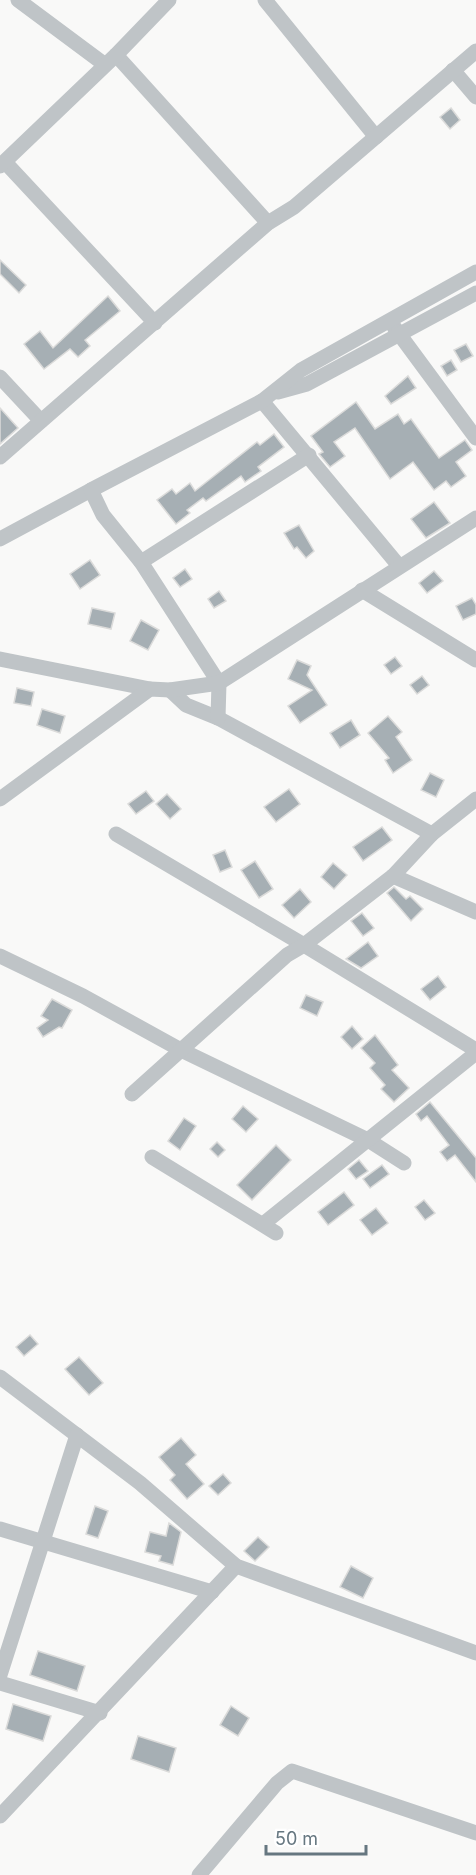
<svg xmlns="http://www.w3.org/2000/svg" width="476" height="1875" font-family="Inter,sans-serif">
  <style>
    .building { fill: #a6afb4; stroke: #dbdbda; stroke-width: 1.5 }
    .lines { fill: none; stroke-linecap: round; stroke-linejoin: round }
    .minor { stroke: #bfc4c7; stroke-width: 15 }
  </style>
  <rect width="100%" height="100%" fill="#f9f9f8"/>
  <g class="building">
    <polygon points="451,108 460,120 450,129 440,117"/>
    <polygon points="0,260 26,285 19,293 0,274"/>
    <polygon points="108,296 120,311 85,340 90,346 78,357 70,349 44,369 24,344 40,331 53,348"/>
    <polygon points="466,344 473,356 461,362 454,350"/>
    <polygon points="451,360 457,370 447,376 441,366"/>
    <polygon points="408,376 416,388 391,404 385,396"/>
    <polygon points="356,402 375,429 398,414 404,424 411,419 439,458 465,440 472,450 456,462 466,476 451,487 446,481 434,490 413,462 390,479 355,428 334,442 345,456 330,467 319,454 323,452 311,436"/>
    <polygon points="0,408 18,428 0,444"/>
    <polygon points="274,434 284,447 258,467 261,471 245,482 241,476 206,501 203,498 187,510 190,513 176,524 157,500 172,489 176,494 190,483 195,491 257,442 260,445"/>
    <polygon points="434,502 450,523 426,538 411,519"/>
    <polygon points="299,525 314,551 306,558 297,547 294,549 284,533"/>
    <polygon points="90,560 100,575 80,589 70,574"/>
    <polygon points="185,569 192,579 180,587 173,578"/>
    <polygon points="434,571 443,581 427,593 419,583"/>
    <polygon points="219,591 226,601 214,608 208,599"/>
    <polygon points="472,598 476,605 476,614 463,620 456,606"/>
    <polygon points="92,608 115,613 111,629 88,624"/>
    <polygon points="141,620 159,630 148,650 130,641"/>
    <polygon points="395,657 402,666 391,674 384,665"/>
    <polygon points="297,660 311,666 307,675 327,705 300,723 288,706 312,690 288,679"/>
    <polygon points="422,676 429,685 417,694 410,685"/>
    <polygon points="17,688 34,692 31,706 14,703"/>
    <polygon points="42,709 65,716 60,733 37,725"/>
    <polygon points="388,716 402,732 396,737 412,760 393,773 385,760 389,758 368,733"/>
    <polygon points="351,720 360,735 340,748 330,733"/>
    <polygon points="430,773 444,780 436,797 421,790"/>
    <polygon points="289,789 300,804 276,822 264,807"/>
    <polygon points="146,791 154,801 136,814 128,804"/>
    <polygon points="167,794 181,809 170,819 156,804"/>
    <polygon points="382,827 392,840 363,861 353,847"/>
    <polygon points="225,850 232,867 220,872 213,855"/>
    <polygon points="255,861 273,889 259,898 241,870"/>
    <polygon points="333,863 347,875 334,889 321,877"/>
    <polygon points="394,887 406,899 410,896 423,909 411,921 387,893"/>
    <polygon points="300,889 311,902 294,918 282,905"/>
    <polygon points="362,913 374,928 363,936 351,921"/>
    <polygon points="368,942 378,956 361,968 346,959"/>
    <polygon points="438,976 446,987 430,1000 421,989"/>
    <polygon points="306,995 323,1002 317,1016 300,1008"/>
    <polygon points="52,999 72,1010 62,1028 59,1027 43,1037 37,1028 48,1020 41,1016"/>
    <polygon points="352,1026 363,1039 352,1049 341,1037"/>
    <polygon points="375,1035 398,1065 392,1070 409,1088 394,1102 381,1089 385,1085 370,1068 375,1063 361,1048"/>
    <polygon points="430,1102 476,1158 476,1182 455,1155 447,1161 440,1152 449,1145 427,1116 421,1121 416,1114"/>
    <polygon points="243,1106 258,1119 246,1132 232,1119"/>
    <polygon points="184,1118 196,1126 180,1150 168,1141"/>
    <polygon points="217,1142 225,1150 218,1157 210,1149"/>
    <polygon points="276,1145 291,1160 252,1200 237,1185"/>
    <polygon points="359,1160 368,1171 356,1179 348,1169"/>
    <polygon points="382,1165 389,1174 370,1188 363,1179"/>
    <polygon points="344,1192 354,1205 328,1225 318,1212"/>
    <polygon points="424,1200 435,1213 425,1220 415,1207"/>
    <polygon points="376,1208 388,1223 372,1235 360,1220"/>
    <polygon points="30,1335 38,1344 24,1356 16,1347"/>
    <polygon points="79,1357 103,1383 89,1395 65,1369"/>
    <polygon points="181,1438 196,1455 186,1464 204,1484 187,1499 170,1480 175,1475 159,1457"/>
    <polygon points="223,1474 231,1483 218,1495 209,1486"/>
    <polygon points="95,1506 108,1511 98,1538 86,1534"/>
    <polygon points="169,1523 181,1532 173,1565 159,1561 161,1556 145,1552 150,1532 166,1536"/>
    <polygon points="258,1537 269,1547 255,1561 244,1551"/>
    <polygon points="351,1566 373,1578 363,1598 340,1587"/>
    <polygon points="38,1651 85,1666 77,1691 30,1675"/>
    <polygon points="13,1704 51,1716 43,1741 6,1729"/>
    <polygon points="231,1706 249,1718 238,1736 220,1725"/>
    <polygon points="138,1736 176,1748 169,1772 131,1759"/>
  </g>
  <g class="lines">
    <g class="minor">
      <polyline points="18,0 104,64"/>
      <polyline points="265,0 376,137"/>
      <polyline points="116,55 268,223"/>
      <polyline points="453,70 476,97"/>
      <polyline points="5,162 155,323"/>
      <polyline points="0,166 116,55 169,0"/>
      <polyline points="394,327 476,438"/>
      <polyline points="0,377 41,421"/>
      <polyline points="278,392 307,384 476,293"/>
      <polyline points="262,401 399,566"/>
      <polyline points="0,457 268,223 294,207 476,51"/>
      <polyline points="0,539 91,490"/>
      <polyline points="141,562 309,455"/>
      <polyline points="362,590 476,660"/>
      <polyline points="0,659 150,689"/>
      <polyline points="170,690 186,705 218,718 432,834"/>
      <polyline points="218,718 219,683 141,562 103,515 91,490 262,401 301,370 476,272"/>
      <polyline points="0,799 150,689 170,690 219,683 476,518"/>
      <polyline points="116,834 304,945 476,1050"/>
      <polyline points="393,876 476,912"/>
      <polyline points="0,956 83,996 181,1050 368,1140 404,1163"/>
      <polyline points="132,1094 287,955 304,945 393,876 432,834 476,799"/>
      <polyline points="152,1157 276,1233"/>
      <polyline points="263,1224 476,1053"/>
      <polyline points="0,1377 140,1483 236,1566 476,1653"/>
      <polyline points="0,1529 212,1592"/>
      <polyline points="0,1675 77,1435"/>
      <polyline points="0,1683 100,1713"/>
      <polyline points="0,1816 236,1566"/>
      <polyline points="199,1875 277,1783 292,1771 476,1833"/>
    </g>
  </g>
  <path d="M266 1845v9h100v-9" fill="none" stroke="#667780" stroke-width="3"/>
  <text x="275" y="1845" font-size="18" fill="#667780" stroke="#ffffff" stroke-width="4.5" paint-order="stroke">50 m</text>
</svg>
